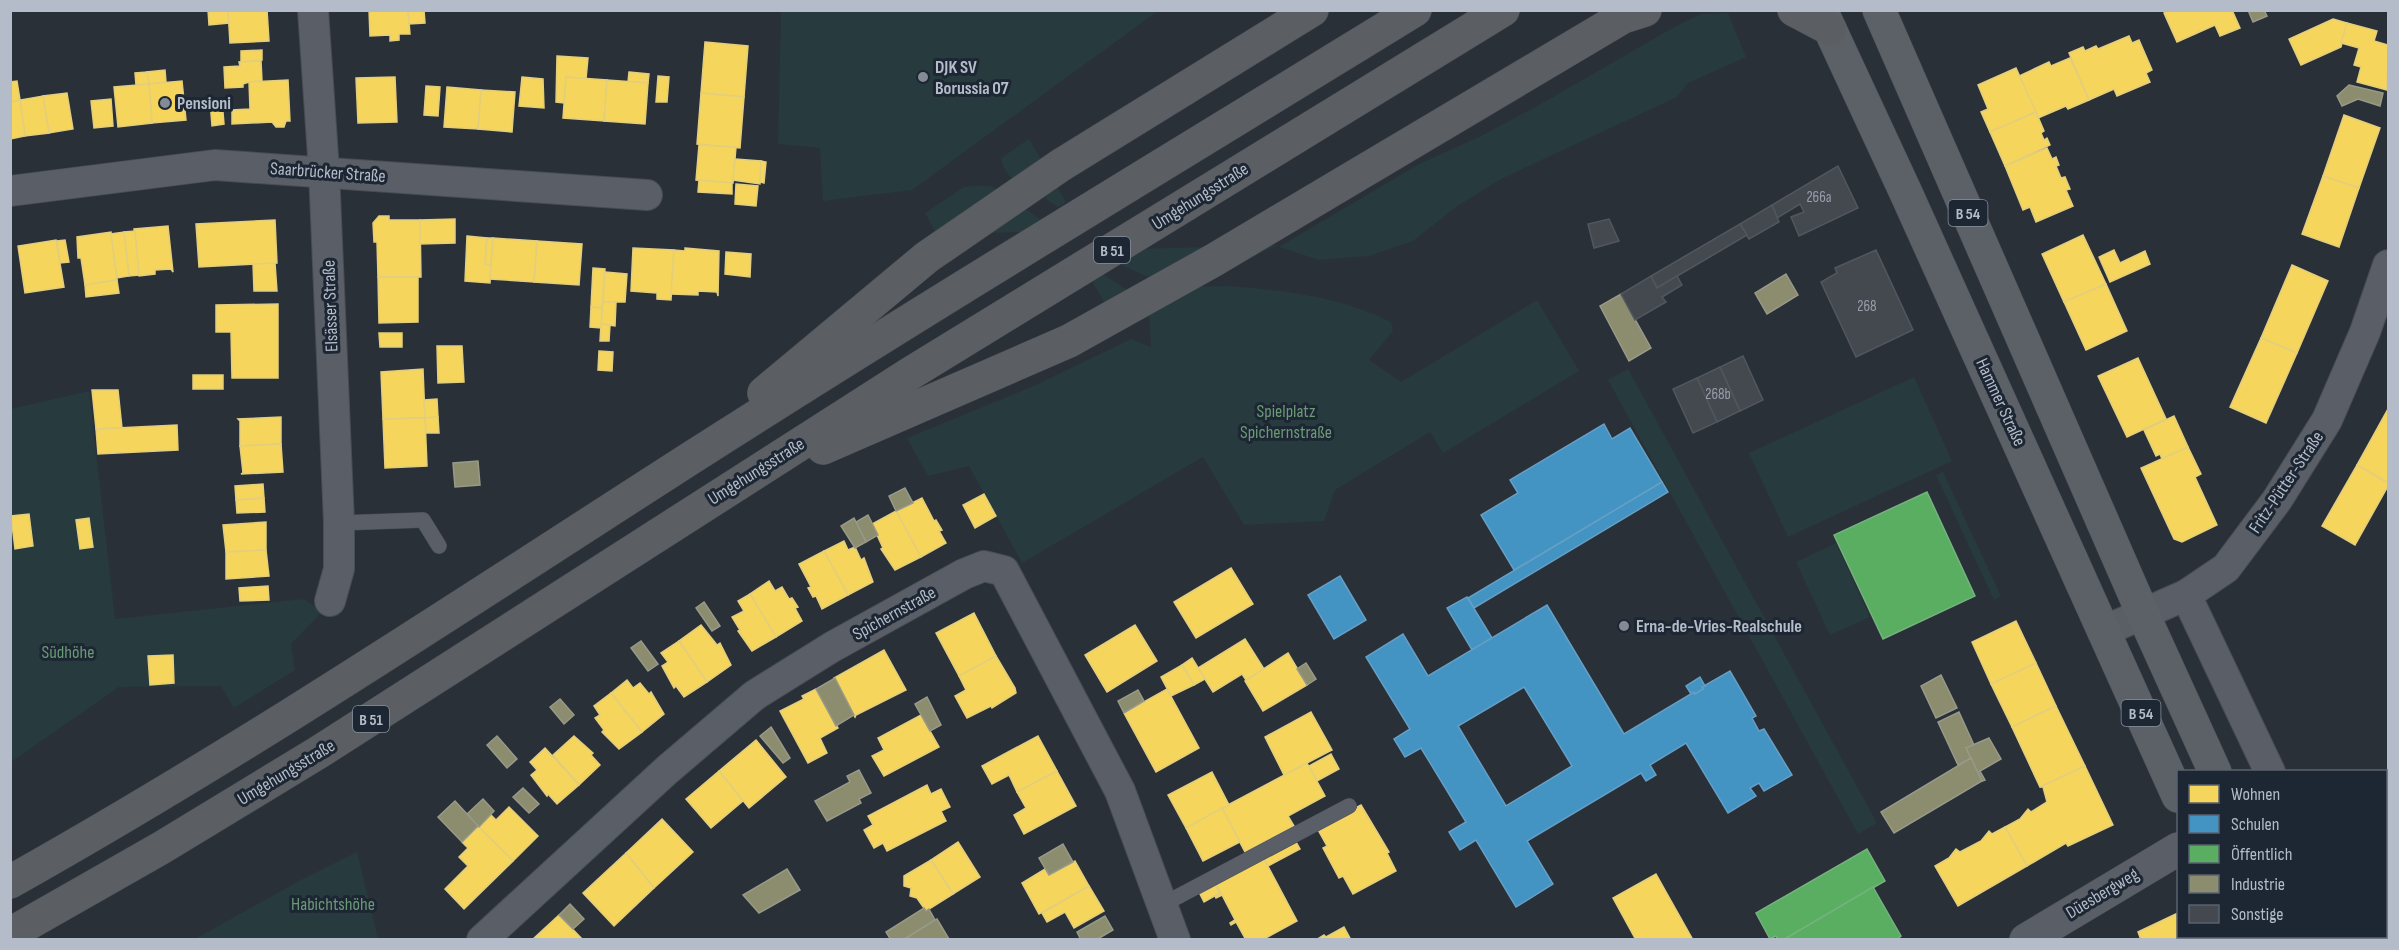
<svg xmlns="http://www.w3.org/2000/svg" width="2399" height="950" font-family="'Sofia Sans Condensed',sans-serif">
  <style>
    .green { fill: #273a3e }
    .homes { fill: #f6d55c; stroke: #e2ce7d; stroke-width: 1.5 }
    .schools { fill: #4393c3; stroke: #659fc5; stroke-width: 1.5; fill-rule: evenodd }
    .public { fill: #5aae61; stroke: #75b280; stroke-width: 1.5 }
    .industry { fill: #8c8c6e; stroke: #989a89; stroke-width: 1.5 }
    .building { fill: #444950; stroke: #52575f; stroke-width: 1.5 }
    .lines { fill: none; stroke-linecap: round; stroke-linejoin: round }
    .service-casing { stroke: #484c53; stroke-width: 16 }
    .minor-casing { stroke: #484c53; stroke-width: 32 }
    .tertiary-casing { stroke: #484c53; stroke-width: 34 }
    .primary-casing { stroke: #484c55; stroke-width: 34 }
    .trunk-casing { stroke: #474c53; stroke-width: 34 }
    .service { stroke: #5a5e66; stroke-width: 15 }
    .minor { stroke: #5a5e66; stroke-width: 30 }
    .tertiary { stroke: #5a5e66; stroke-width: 33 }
    .primary { stroke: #5c6168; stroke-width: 33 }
    .trunk { stroke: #5b5f64; stroke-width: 33 }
    .poi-dot { fill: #848b96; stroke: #1d2633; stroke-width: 2 }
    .labels { text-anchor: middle; stroke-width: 6; stroke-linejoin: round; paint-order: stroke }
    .number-label { font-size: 15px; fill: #989fab }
    .shield { fill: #1d2633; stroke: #878f9c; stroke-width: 1.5 }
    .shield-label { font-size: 16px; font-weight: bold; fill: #b4bcc9 }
    .poi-label { font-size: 18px; font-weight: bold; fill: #b4bcc9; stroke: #1d2633; text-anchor: start }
    .street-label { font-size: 18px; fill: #b4bcc9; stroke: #1d2633 }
    .park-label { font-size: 18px; fill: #6b9a76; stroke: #1d2633 }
  </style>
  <rect width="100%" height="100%" fill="#2a3038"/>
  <g class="green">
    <polygon points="781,11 781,10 1158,11 912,190 823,201 820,148 778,144"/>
    <polygon points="1728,13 1746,57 1688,83 1677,97 1501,179 1456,207 1413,241 1369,256 1319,260 1279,247 1419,164 1477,138 1539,105 1676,26 1701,14"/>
    <polygon points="1029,139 1066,202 1058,207 1009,176 1003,166 1001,158"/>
    <polygon points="975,186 990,186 1001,192 1047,224 1048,231 937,235 925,213 964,187"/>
    <polygon points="1277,245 1218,274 1152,279 1113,261 1100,250"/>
    <polygon points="1082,265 1092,267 1132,293 1118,324"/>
    <path d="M1229,286C1284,290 1342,297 1391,322L1393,331L1369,360L1401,382L1537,300L1579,371L1443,453L1430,432L1335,490L1324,521L1244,525L1203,457L1022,563L969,466L928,476L907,438L1034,386L1131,339L1151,347L1149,315L1151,301L1188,287Z"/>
    <polygon points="1628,369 1877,823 1858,834 1608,380"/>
    <polygon points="1914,377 1952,461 1788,537 1749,453"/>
    <polygon points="89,391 115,619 304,599 322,612 291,644 295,670 234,708 221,686 119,687 11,762 11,409"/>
    <polygon points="1943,472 2001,596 1994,600 1936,475"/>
    <polygon points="1836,543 1870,617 1830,635 1796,562"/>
    <polygon points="357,852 378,939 195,939 299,881"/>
  </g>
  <g class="homes">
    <polygon points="208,10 228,10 229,23 209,25"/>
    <polygon points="228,10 267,10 269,41 230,43"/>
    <polygon points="369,10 408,10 410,34 399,34 399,40 390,41 390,35 370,36"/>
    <polygon points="408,10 424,10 425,23 409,24"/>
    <polygon points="2169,10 2232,10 2240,28 2220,36 2215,25 2177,42 2164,13"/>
    <polygon points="2333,19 2347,23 2341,47 2301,65 2289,39"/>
    <polygon points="2347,23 2377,31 2374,41 2388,45 2387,90 2357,82 2361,67 2354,65 2359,48 2341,43"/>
    <polygon points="2129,36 2132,43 2139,40 2152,70 2146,73 2150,82 2117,96 2114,89 2089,100 2069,53 2083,47 2085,51 2096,46 2098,49"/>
    <polygon points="705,42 748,46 744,97 701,93"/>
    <polygon points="262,50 262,60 241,62 241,51"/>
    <polygon points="557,56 588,58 586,79 566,77 564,103 556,102"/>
    <polygon points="2070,58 2089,100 2068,109 2066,106 2038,118 2019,76 2049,62 2051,66"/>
    <polygon points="261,61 262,81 249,82 243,84 243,87 225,88 224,67 240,66 239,62"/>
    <polygon points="2016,68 2036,112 1990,132 1981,112 1988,109 1978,85"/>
    <polygon points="165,70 166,82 149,84 147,72"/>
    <polygon points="147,72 149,84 136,85 135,73"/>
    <polygon points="629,72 649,74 648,83 628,82"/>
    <polygon points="658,76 669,77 667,102 656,102"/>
    <polygon points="395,77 397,122 358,123 356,78"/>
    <polygon points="522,77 543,79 544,108 519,106"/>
    <polygon points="566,77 607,80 604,121 563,118"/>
    <polygon points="288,80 290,121 286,121 284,127 276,127 272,122 232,124 232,110 250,109 249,82"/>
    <polygon points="607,80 648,83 645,124 604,121"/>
    <polygon points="17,81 20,100 10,102 10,82"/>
    <polygon points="182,81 186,120 152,123 149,84"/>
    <polygon points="149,84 152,123 118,127 114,87"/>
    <polygon points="426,86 440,87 438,116 424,115"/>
    <polygon points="447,87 481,90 478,129 444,127"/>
    <polygon points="481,90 515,92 512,132 478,129"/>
    <polygon points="67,93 73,129 49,133 43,96"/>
    <polygon points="701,93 744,97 740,148 697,144"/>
    <polygon points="43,96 49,133 25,136 20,100"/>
    <polygon points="111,99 113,126 94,128 91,101"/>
    <polygon points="20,100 25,136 10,139 10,102"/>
    <polygon points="210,100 222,100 224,124 212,126"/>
    <polygon points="2036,112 2044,131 2041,133 2044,140 2047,138 2050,145 2005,166 1990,132"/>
    <polygon points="2344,115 2380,128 2359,188 2323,176"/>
    <polygon points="699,145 736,147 733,183 696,180"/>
    <polygon points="2047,148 2052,159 2056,157 2059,165 2056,166 2061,178 2065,177 2070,189 2066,190 2073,206 2036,222 2030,207 2023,210 2005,166"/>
    <polygon points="735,159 761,161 760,184 733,180"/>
    <polygon points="761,161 766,162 764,183 760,182"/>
    <polygon points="2323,176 2359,188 2339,247 2302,234"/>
    <polygon points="699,180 732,183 732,194 698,192"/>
    <polygon points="736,184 758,186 756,206 735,204"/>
    <polygon points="379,216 389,216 389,220 420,220 421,277 378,277 377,242 374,242 373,223"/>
    <polygon points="455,219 455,243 420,244 420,220"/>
    <polygon points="275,220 277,263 199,267 196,224"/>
    <polygon points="168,226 173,272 171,269 155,270 155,274 139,276 134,229"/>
    <polygon points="135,231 139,275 129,276 124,232"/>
    <polygon points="111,232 117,280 85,285 81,258 78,258 77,237"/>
    <polygon points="124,232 129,276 117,278 111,234"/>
    <polygon points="2083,235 2106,284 2064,302 2042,254"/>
    <polygon points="467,236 487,238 485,264 491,264 490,283 465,281"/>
    <polygon points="487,238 493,238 491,264 485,264"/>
    <polygon points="493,238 537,241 534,282 490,279"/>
    <polygon points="56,240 64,287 25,293 18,246"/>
    <polygon points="65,240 69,262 60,263 57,241"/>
    <polygon points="537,241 582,244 579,285 534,282"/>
    <polygon points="633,248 674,250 671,300 657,299 657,293 631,291"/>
    <polygon points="685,248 719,251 718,296 717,292 698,291 698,295 671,294 674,250 685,251"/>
    <polygon points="2114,250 2120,263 2145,251 2150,264 2110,282 2099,257"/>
    <polygon points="726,252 751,254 750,277 725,274"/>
    <polygon points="275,263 277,291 254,291 253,264"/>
    <polygon points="2292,265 2328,281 2297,353 2261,338"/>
    <polygon points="593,268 605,269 602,308 591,307"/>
    <polygon points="605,272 627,274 625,302 603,302"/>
    <polygon points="378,277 418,277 418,322 379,323"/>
    <polygon points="117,280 119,293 86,297 85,285"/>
    <polygon points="2106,284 2127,331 2086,350 2064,302"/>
    <polygon points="603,302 616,302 615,326 601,324"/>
    <polygon points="278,304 278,378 232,378 231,332 216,332 216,305"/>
    <polygon points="591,307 602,308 601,328 590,327"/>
    <polygon points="601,324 610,325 609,341 600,341"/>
    <polygon points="379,333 402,333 402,347 380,347"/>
    <polygon points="2261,338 2297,353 2266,423 2230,407"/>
    <polygon points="437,346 462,346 464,382 438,383"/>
    <polygon points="599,351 613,352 612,371 598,370"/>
    <polygon points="2138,358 2166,419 2127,437 2098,376"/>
    <polygon points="423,369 425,418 383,419 381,372"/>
    <rect x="193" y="375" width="30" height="14"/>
    <polygon points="92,390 118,390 122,428 96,429"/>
    <polygon points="437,399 438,417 425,418 424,400"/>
    <polygon points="2388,409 2388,483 2357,465"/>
    <polygon points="2174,416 2188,447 2162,459 2160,454 2156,456 2144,430"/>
    <polygon points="281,417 281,444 240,446 240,421 238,419"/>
    <polygon points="438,417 439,433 426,433 425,418"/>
    <polygon points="425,418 427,466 385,468 383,419"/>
    <polygon points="177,425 178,450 98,454 96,429"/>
    <polygon points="281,444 283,472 241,474 243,473 240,446"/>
    <polygon points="2188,447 2201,474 2195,477 2217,525 2182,542 2174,539 2141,468"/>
    <polygon points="2357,465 2388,483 2388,486 2355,545 2322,526"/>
    <polygon points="263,484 264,498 236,500 235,486"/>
    <polygon points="984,494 996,516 975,528 963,505"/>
    <polygon points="264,498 265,512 237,513 236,500"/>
    <polygon points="922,498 934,521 936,520 942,530 939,531 946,543 921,557 896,511"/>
    <polygon points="896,511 921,557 895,570 881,549 883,548 872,524"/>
    <polygon points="29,514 33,546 15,549 11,516"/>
    <polygon points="89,518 93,547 80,549 76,520"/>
    <polygon points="266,522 266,550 226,552 223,525"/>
    <polygon points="844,541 848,550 855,547 861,560 864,558 873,582 848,595 824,551"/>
    <polygon points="266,550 269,576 226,579 226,552"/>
    <polygon points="824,551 848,595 822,609 816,596 813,597 808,588 811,587 799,564"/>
    <polygon points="1231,568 1253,604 1196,638 1174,602"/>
    <polygon points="769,581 775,591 782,587 789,599 792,598 798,607 795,608 802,621 776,637 750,594"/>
    <polygon points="268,586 269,600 240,601 239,588"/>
    <polygon points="750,594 776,637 752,651 738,631 740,630 732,617 744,611 738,601"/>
    <polygon points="974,613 996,656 959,676 936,633"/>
    <polygon points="2016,621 2036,663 1991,684 1972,642"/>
    <polygon points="701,625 717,645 720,643 731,665 707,682 679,641"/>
    <polygon points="1135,625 1157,661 1107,692 1085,655"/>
    <polygon points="1245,639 1264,669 1246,680 1242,674 1213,692 1198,668"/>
    <polygon points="679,641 707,682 684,697 676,686 674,688 662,666 668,662 661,653"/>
    <polygon points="884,650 906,690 856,715 855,717 834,678"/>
    <polygon points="1288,653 1307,685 1263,711 1245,681"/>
    <polygon points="173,655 174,683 150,685 148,656"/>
    <polygon points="996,656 1015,688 1016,693 992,708 991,706 967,718 955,696 966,690 959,676"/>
    <polygon points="1192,658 1205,679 1194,685 1182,665"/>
    <polygon points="2036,663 2056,706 2012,727 1991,684"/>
    <polygon points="1182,665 1194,685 1171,696 1161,677"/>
    <polygon points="627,680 633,688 640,683 649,694 651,692 664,714 642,732 611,693"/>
    <polygon points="816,689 838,728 820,738 827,753 808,763 780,711 804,699 802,696"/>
    <polygon points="1167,689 1199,748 1156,772 1124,713"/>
    <polygon points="611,693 642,732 619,749 602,732 604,730 595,718 600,715 594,706"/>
    <polygon points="2056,706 2085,766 2040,787 2012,727"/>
    <polygon points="1311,712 1332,750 1284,775 1265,737"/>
    <polygon points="921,715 939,747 884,776 872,756 884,750 878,738"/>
    <polygon points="574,736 593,753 591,755 600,765 579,785 553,755"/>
    <polygon points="1038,736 1057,771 1017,792 1009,775 992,784 982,766"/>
    <polygon points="756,740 786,777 749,808 719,771"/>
    <polygon points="545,748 579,785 557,804 548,794 547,796 531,775 537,770 530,762"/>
    <polygon points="1331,754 1339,769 1317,781 1309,766"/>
    <polygon points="1307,763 1325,796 1288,816 1294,826 1245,852 1222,808"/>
    <polygon points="2085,766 2113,825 2068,846 2066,843 2027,866 2005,827 2020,819 2028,809 2031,812 2047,802 2043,787 2040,787"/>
    <polygon points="719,771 743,801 711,828 686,799"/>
    <polygon points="1057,771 1076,806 1024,834 1014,815 1026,808 1017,792"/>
    <polygon points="1212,772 1229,805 1186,828 1168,795"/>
    <polygon points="927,785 931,794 941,789 950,807 941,811 946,821 887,851 883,843 874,848 864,830 873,825 868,816"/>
    <polygon points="1361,805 1389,852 1387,853 1396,871 1353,894 1343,876 1339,878 1323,848 1327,846 1317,828"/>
    <polygon points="509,807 538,836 513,861 479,827 491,815 496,820"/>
    <polygon points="1222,808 1240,842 1203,861 1186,828"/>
    <polygon points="662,819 693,852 654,888 626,853"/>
    <polygon points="478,826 513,861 464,909 445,889 468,866 459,857 468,848 462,842"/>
    <polygon points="2005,827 2027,866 1958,906 1935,866 1949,858 1956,849 1960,852 1981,841 1989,831 1992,834"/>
    <polygon points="1295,840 1300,849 1268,866 1263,857"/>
    <polygon points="958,842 980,877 953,894 931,860"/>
    <polygon points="626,853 654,888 614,926 583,893"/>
    <polygon points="1263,857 1297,921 1262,940 1246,940 1236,922 1231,925 1230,923 1235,920 1222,895 1216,898 1215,896 1221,893 1216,885"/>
    <polygon points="931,860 953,894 926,911 917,898 910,896 911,888 904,886 904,876"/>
    <polygon points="1075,861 1089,886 1039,914 1022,883 1045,869 1049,875"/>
    <polygon points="1656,874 1693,940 1636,940 1613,898"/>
    <polygon points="1216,885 1220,893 1204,902 1200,894"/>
    <polygon points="1089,886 1104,911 1074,928 1065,912 1047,922 1042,913"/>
    <polygon points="2178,913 2178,936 2195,936 2196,940 2141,940 2138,932"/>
    <polygon points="559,915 583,940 532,940"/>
    <polygon points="1344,927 1351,940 1316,940 1324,935 1326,937"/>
  </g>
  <g class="schools">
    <polygon points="1604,424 1612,439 1630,428 1662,482 1514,570 1481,515 1518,493 1510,480"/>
    <polygon points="1662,482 1668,492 1474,608 1468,598"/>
    <polygon points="1340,576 1366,620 1334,639 1308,595"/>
    <polygon points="1467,597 1492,638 1472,650 1447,608"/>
    <path d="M1547,605L1624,734L1694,692L1695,694L1703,689L1702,687L1730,671L1756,716L1752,718L1759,731L1764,729L1792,775L1764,791L1759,783L1750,788L1756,796L1728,813L1686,743L1650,765L1656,775L1646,781L1641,773L1527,841L1553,884L1516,907L1476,840L1460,850L1449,832L1466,822L1421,748L1405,757L1394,739L1410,729L1366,657L1403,634L1428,676ZM1524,687L1572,766L1506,806L1458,726Z"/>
    <polygon points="1700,677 1705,686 1702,687 1703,689 1695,694 1694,692 1691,694 1686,686"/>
  </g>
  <g class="public">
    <polygon points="1927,492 1975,596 1883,639 1834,535"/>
    <polygon points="1867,849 1885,881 1783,940 1778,940 1776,936 1770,939 1756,913"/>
    <polygon points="1873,887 1901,936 1896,940 1783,940"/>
  </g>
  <g class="industry">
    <polygon points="2248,10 2264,10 2267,16 2253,22"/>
    <polygon points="2349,85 2383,93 2380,106 2358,99 2342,106 2337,96"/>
    <polygon points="1786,274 1798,295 1767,314 1755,293"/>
    <polygon points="1621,294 1651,348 1629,361 1600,306"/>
    <polygon points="478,461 480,485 455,487 453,463"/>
    <polygon points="905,488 913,503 896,511 889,496"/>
    <polygon points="868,515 878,535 866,542 856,522"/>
    <polygon points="854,518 866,542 855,548 841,526"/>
    <polygon points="704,602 720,626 712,631 696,608"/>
    <polygon points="641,641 658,664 648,671 631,648"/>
    <polygon points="1306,663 1316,679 1307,685 1297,669"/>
    <polygon points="1941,675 1957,708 1936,718 1921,686"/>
    <polygon points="835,678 854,715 836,726 816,689"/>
    <polygon points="1138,690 1144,701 1124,713 1118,701"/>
    <polygon points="927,697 941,725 930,731 915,704"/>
    <polygon points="560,699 574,715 564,724 550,707"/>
    <polygon points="1959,712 1974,745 1966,748 1971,758 1958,765 1938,722"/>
    <polygon points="771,727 790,758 783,763 760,736"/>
    <polygon points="497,736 517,759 507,768 487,745"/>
    <polygon points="1989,738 2001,759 1980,771 1985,780 1982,781 1966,748"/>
    <polygon points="1971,758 1982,781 1894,833 1881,812"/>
    <polygon points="859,770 871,793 859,799 861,803 827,821 815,801 850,782 847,776"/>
    <polygon points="523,788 539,804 529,813 513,797"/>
    <polygon points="483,799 494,811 479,827 467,814"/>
    <polygon points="455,801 478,826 462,842 438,817"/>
    <polygon points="1063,844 1073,862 1049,875 1039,858"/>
    <polygon points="787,869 800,890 759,913 743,895"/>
    <polygon points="570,904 584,919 573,929 559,915"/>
    <polygon points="924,908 926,911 929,909 935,920 903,940 891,940 886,932"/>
    <polygon points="1105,916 1113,930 1096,940 1081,940 1077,932"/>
    <polygon points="937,919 949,939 903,940 935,920"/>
  </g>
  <g class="building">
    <polygon points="1838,166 1858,208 1799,236 1791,217 1804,212 1800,204 1777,218 1772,205"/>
    <polygon points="1772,205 1779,222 1749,239 1740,224"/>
    <polygon points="1609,219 1619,241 1594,248 1588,224"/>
    <polygon points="1740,224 1747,235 1657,288 1651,276"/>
    <polygon points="1876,250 1913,330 1856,357 1821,282 1837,273 1835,268"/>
    <polygon points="1651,276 1657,288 1677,276 1682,285 1662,297 1666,302 1635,320 1621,294"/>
    <polygon points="1743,356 1763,400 1740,411 1720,367"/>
    <polygon points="1720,367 1740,411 1717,422 1697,378"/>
    <polygon points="1697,378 1717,422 1693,433 1673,389"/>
  </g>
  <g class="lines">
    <defs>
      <g id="service">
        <polyline points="339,523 423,520 439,546"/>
        <polyline points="1162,905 1349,806"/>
      </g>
      <g id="minor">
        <polyline points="313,10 324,171 339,523 339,569 330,601"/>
        <polyline points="10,191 215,165 647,195"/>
        <polyline points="2186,595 2270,772"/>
        <polyline points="2104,631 2186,595 2226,568 2277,500 2327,420 2365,332 2388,265"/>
        <polyline points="2386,884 2388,882"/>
        <polyline points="2349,936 2350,940"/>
        <polyline points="482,940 667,770 755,695 832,647 964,574 984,566 1004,571 1120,791 1175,940"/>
      </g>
      <polyline id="tertiary" points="2026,940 2178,849"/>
      <g id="primary">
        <polyline points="1821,10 1906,193 2178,796"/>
        <polyline points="1879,10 2143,614 2215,772"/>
        <polyline points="2245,936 2246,940"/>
        <polyline points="2294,936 2295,940"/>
      </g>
      <g id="trunk">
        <polyline points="1794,10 1830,29"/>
        <polyline points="764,393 927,257 1061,165 1312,10"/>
        <polyline points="823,448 1069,341 1214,260 1623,17 1645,10"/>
        <path d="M10,882C245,750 468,601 694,456C932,304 1174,158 1415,10"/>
        <polyline points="10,934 161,848 319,752 911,373 1503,10"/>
      </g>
    </defs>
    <use href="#service" class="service-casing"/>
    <use href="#minor" class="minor-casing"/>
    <use href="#tertiary" class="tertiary-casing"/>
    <use href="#primary" class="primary-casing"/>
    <use href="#trunk" class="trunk-casing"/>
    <use href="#service" class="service"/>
    <use href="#minor" class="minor"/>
    <use href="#tertiary" class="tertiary"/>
    <use href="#primary" class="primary"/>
    <use href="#trunk" class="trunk"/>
  </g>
  <g class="poi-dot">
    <circle cx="923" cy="77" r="6"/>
    <circle cx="165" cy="103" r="6"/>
    <circle cx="1624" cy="626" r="6"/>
  </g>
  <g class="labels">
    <g class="number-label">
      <text x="1819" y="202">266a</text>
      <text x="1867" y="311">268</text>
      <text x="1718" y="399">268b</text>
    </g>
    <g class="shield">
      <rect x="1948.5" y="200" width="39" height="26" rx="4.5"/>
      <rect x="1094" y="237" width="36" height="26" rx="4.5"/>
      <rect x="2121.5" y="700" width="39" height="26" rx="4.5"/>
      <rect x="353" y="706" width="36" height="26" rx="4.5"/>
    </g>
    <g class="shield-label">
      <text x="1968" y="219">B 54</text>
      <text x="1112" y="256">B 51</text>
      <text x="2141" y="719">B 54</text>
      <text x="371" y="725">B 51</text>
    </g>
    <g class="poi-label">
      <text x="935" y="73">DJK SV<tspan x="935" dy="21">Borussia 07</tspan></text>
      <text x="177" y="109">Pensioni</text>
      <text x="1636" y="632">Erna-de-Vries-Realschule</text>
    </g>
    <g class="street-label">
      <text transform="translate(328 172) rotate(4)" y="6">Saarbrücker Straße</text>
      <text transform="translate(1200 196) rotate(-32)" y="6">Umgehungsstraße</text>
      <text transform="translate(330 306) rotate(-92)" y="6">Elsässer Straße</text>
      <text transform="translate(2001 402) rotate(65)" y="6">Hammer Straße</text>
      <text transform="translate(756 471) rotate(-32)" y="6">Umgehungsstraße</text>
      <text transform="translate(2286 482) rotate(-56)" y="6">Fritz-Pütter-Straße</text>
      <text transform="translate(894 613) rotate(-29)" y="6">Spichernstraße</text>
      <text transform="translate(286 772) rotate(-31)" y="6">Umgehungsstraße</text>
      <text transform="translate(2102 893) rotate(-31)" y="6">Düesbergweg</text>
    </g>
    <g class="park-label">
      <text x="1286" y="417">Spielplatz<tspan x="1286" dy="21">Spichernstraße</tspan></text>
      <text x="68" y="658">Südhöhe</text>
      <text x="333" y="910">Habichtshöhe</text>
    </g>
  </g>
  <rect width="2399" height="950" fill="none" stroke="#b4bcc9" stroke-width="24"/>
  <rect x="2177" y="770" width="210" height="168" fill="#1d2633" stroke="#59626f" stroke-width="1.5"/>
  <rect x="2189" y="785" width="30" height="18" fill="#f6d55c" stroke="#59626f" stroke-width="1.5"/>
  <text x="2231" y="800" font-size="18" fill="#b4bcc9">Wohnen</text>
  <rect x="2189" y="815" width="30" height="18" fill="#4393c3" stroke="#59626f" stroke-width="1.5"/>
  <text x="2231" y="830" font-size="18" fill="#b4bcc9">Schulen</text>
  <rect x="2189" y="845" width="30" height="18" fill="#5aae61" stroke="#59626f" stroke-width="1.5"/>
  <text x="2231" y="860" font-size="18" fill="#b4bcc9">Öffentlich</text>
  <rect x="2189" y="875" width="30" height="18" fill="#8c8c6e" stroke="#59626f" stroke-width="1.5"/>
  <text x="2231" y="890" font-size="18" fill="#b4bcc9">Industrie</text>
  <rect x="2189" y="905" width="30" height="18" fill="#444950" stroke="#59626f" stroke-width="1.5"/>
  <text x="2231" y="920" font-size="18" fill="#b4bcc9">Sonstige</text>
</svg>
